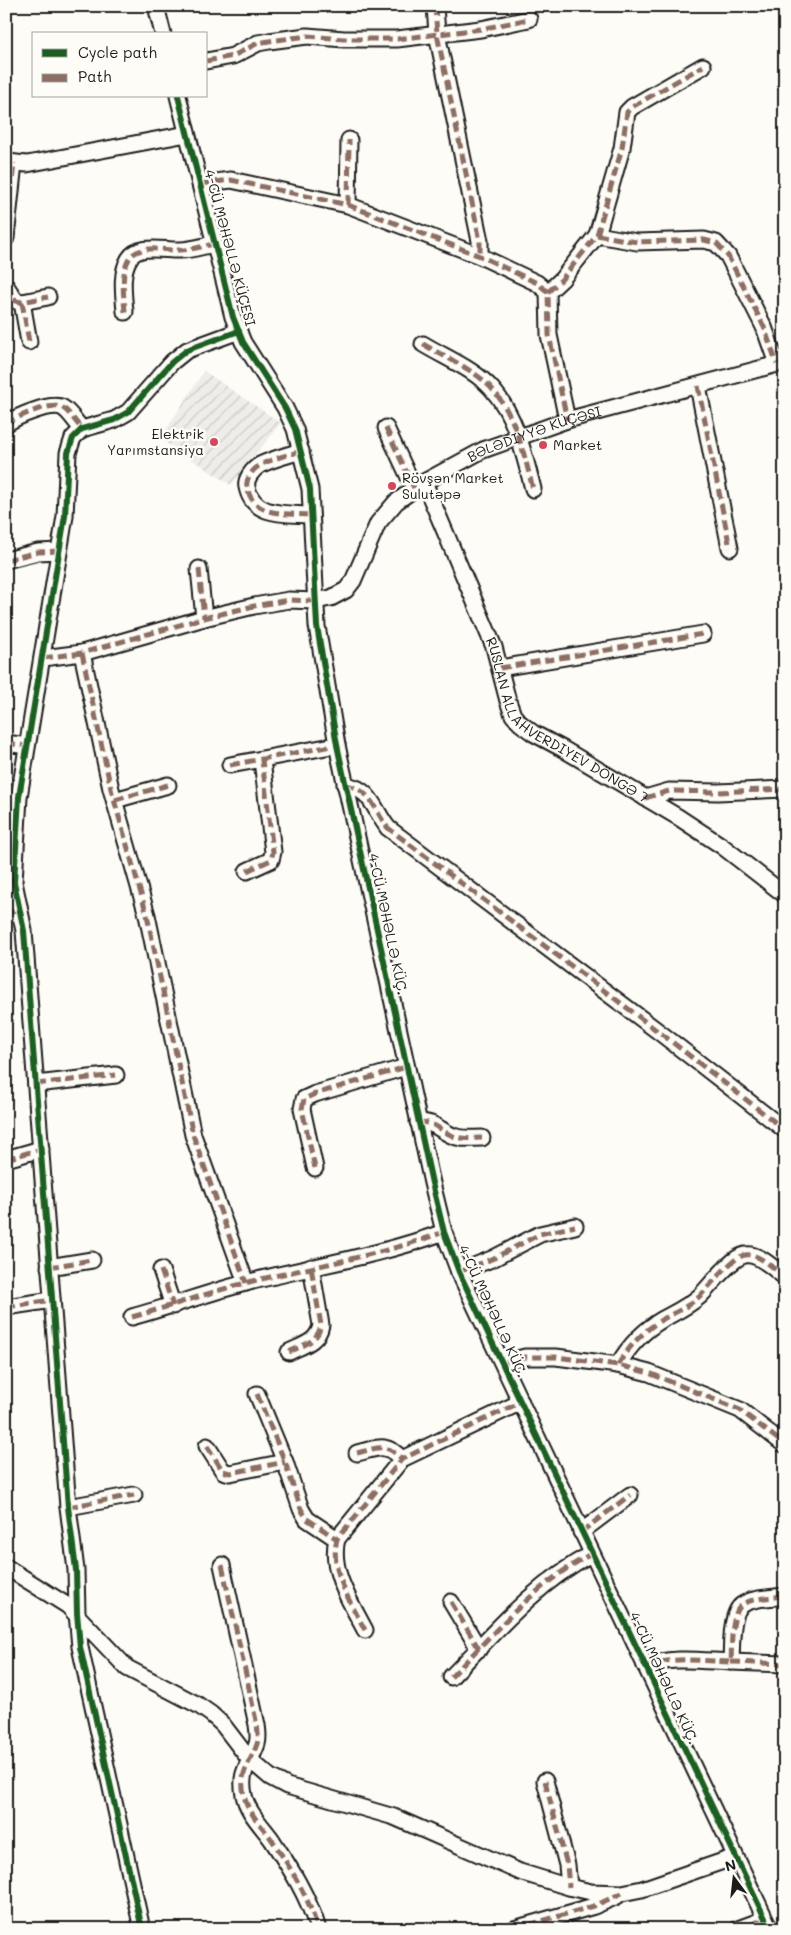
<svg xmlns="http://www.w3.org/2000/svg" width="791" height="1935" font-family="Mali,sans-serif">
  <style>
    .industrial { fill: url(#industrial-furrows) }
    .lines { fill: none; stroke-linecap: round; stroke-linejoin: round }
    .minor-casing { stroke: #1c1c1c; stroke-width: 19 }
    .minor { stroke: #fdfcf7; stroke-width: 15 }
    .quiet { stroke: #8d6e63; stroke-width: 5; stroke-dasharray: 10 5; stroke-linecap: butt }
    .cycleway-casing { stroke: #fdfcf7; stroke-width: 9 }
    .cycleway { stroke: #1b5e20; stroke-width: 6 }
    .poi-dot { fill: #d1495b; stroke: #fdfcf7; stroke-width: 2 }
    .labels { text-anchor: middle; stroke-width: 5; stroke-linejoin: round; paint-order: stroke }
    .street-label { font-size: 14px; fill: #1c1c1c; stroke: #fdfcf7 }
    .poi-label { font-size: 14px; fill: #1c1c1c; stroke: #fdfcf7; text-anchor: start }
  </style>
  <defs>
    <pattern id="industrial-furrows" width="10" height="10" patternUnits="userSpaceOnUse" patternTransform="scale(1.25)"><rect width="10" height="10" fill="#eeede9"/><path d="M-1 1l2-2M0 10L10 0M9 11l2-2" fill="none" stroke="#cccbc7"/></pattern>
  </defs>
  <rect width="100%" height="100%" fill="#fdfcf7"/>
  <filter id="ink" filterUnits="userSpaceOnUse"><feTurbulence type="fractalNoise" baseFrequency=".02" numOctaves="2"/><feDisplacementMap in="SourceGraphic" scale="10" xChannelSelector="R" yChannelSelector="G"/><feConvolveMatrix kernelMatrix="1 2 1 2 8 2 1 2 1" color-interpolation-filters="sRGB"/></filter>
  <g filter="url(#ink)">
    <polygon class="industrial" points="204,371 281,423 231,485 160,439"/>
    <g class="lines">
      <defs>
        <g id="minor">
          <polyline points="156,6 163,34"/>
          <polyline points="435,6 437,34 480,241 480,256"/>
          <polyline points="206,61 233,56 258,43 269,41 307,36 344,39 397,39 481,29 529,19"/>
          <polyline points="178,96 233,317 243,342 285,408 295,429 310,489 317,626 337,745 432,1183 444,1232 459,1272 770,1929"/>
          <polyline points="6,162 27,164 187,134"/>
          <polyline points="200,184 231,180 348,205 480,256 537,283 548,292 549,335 567,420"/>
          <polyline points="348,205 349,140"/>
          <polyline points="597,235 637,242 704,240 716,243 728,256 764,327 777,364"/>
          <polyline points="6,238 14,163"/>
          <polyline points="6,286 16,301 22,302 48,297"/>
          <polyline points="548,292 562,279 597,235 622,148 627,112 632,107 703,66"/>
          <polyline points="22,302 29,342"/>
          <path d="M125,312C124,296 120,274 129,259C138,243 166,251 180,250C192,250 203,246 214,244"/>
          <path d="M423,344C444,357 476,370 492,389C516,416 524,454 533,489"/>
          <polyline points="698,386 730,548"/>
          <path d="M6,424C16,417 52,401 63,408C70,412 76,423 82,429"/>
          <polyline points="386,428 414,488"/>
          <path d="M301,451C288,455 272,459 260,465C253,469 245,479 247,487C253,518 287,513 311,515"/>
          <path id="s1" d="M424,482L494,647L508,701L513,715L520,723L533,733L563,749L678,817L722,846L785,895"/>
          <polyline points="6,560 38,552 59,551"/>
          <polyline points="199,569 204,618"/>
          <polyline points="82,653 111,789 147,915 193,1135 246,1283"/>
          <path id="s2" d="M43,658L82,653L204,618L254,606L289,600L315,601L331,598L346,590L353,581L378,523L396,502L424,482L483,450L567,420L785,362"/>
          <polyline points="500,668 703,634"/>
          <polyline points="6,743 27,746"/>
          <polyline points="230,765 337,745"/>
          <path d="M345,785C372,789 373,809 388,828L663,1035L785,1130"/>
          <polyline points="645,798 669,791 718,792 785,789"/>
          <polyline points="115,800 168,785"/>
          <polyline points="247,871 271,860 273,852 262,760"/>
          <polyline points="6,917 19,906"/>
          <polyline points="36,1084 116,1075"/>
          <path d="M418,1122C435,1122 438,1129 451,1135C461,1140 471,1138 482,1138"/>
          <polyline points="6,1159 41,1149"/>
          <polyline points="315,1168 302,1109 304,1099 315,1094 406,1067"/>
          <polyline points="49,1267 92,1260"/>
          <polyline points="161,1270 173,1306"/>
          <polyline points="459,1272 494,1258 540,1234 575,1226"/>
          <polyline points="6,1307 52,1300"/>
          <path d="M132,1317C172,1306 210,1292 249,1282C314,1266 382,1255 444,1232"/>
          <path d="M289,1352C303,1345 318,1342 321,1325L311,1267"/>
          <polyline points="503,1363 525,1357 556,1357 618,1365 649,1373 740,1410 785,1445"/>
          <path d="M618,1365C629,1346 644,1330 663,1319C676,1312 689,1306 700,1296C710,1286 732,1257 745,1255C758,1252 775,1270 785,1277"/>
          <polyline points="257,1394 285,1462 301,1509 307,1519 337,1539"/>
          <polyline points="207,1446 223,1471 230,1473 285,1462"/>
          <path d="M357,1453C378,1448 385,1442 402,1459"/>
          <polyline points="68,1507 134,1495"/>
          <polyline points="581,1532 630,1495"/>
          <path d="M222,1565L257,1725C258,1732 259,1738 257,1744C250,1765 239,1770 244,1795C247,1812 263,1827 272,1840C291,1869 308,1896 318,1929"/>
          <polyline points="6,1567 68,1606 127,1668 198,1705 211,1714 223,1725 249,1759 270,1777 287,1786 394,1817 520,1872 569,1887 591,1892 622,1893 642,1889 735,1857"/>
          <polyline points="451,1602 479,1649"/>
          <path d="M365,1630C351,1603 329,1570 337,1539L402,1459L521,1402"/>
          <polyline points="731,1662 785,1664"/>
          <path d="M645,1666C672,1656 703,1661 731,1662C732,1648 730,1613 742,1605C753,1597 772,1598 785,1596"/>
          <path d="M451,1677C495,1632 535,1584 591,1554"/>
          <polyline points="545,1781 567,1865 569,1887"/>
          <polyline points="142,1929 80,1647 77,1613 76,1570 68,1507 24,931 14,882 19,797 65,516 68,453 73,438 82,429 114,420 128,412 172,362 187,350 239,331"/>
          <polyline points="514,1929 594,1906 617,1896"/>
          <polyline points="738,1929 765,1919"/>
        </g>
      </defs>
      <use href="#minor" class="minor-casing"/>
      <use href="#minor" class="minor"/>
      <g class="quiet">
        <polyline points="435,6 437,34 480,241 480,256"/>
        <polyline points="206,61 233,56 258,43 269,41 307,36 344,39 397,39 481,29 529,19"/>
        <polyline points="200,184 231,180 348,205 480,256 537,283 548,292 549,335 567,420"/>
        <polyline points="348,205 349,140"/>
        <polyline points="597,235 637,242 704,240 716,243 728,256 764,327 777,364"/>
        <polyline points="6,238 14,163"/>
        <polyline points="6,286 16,301 22,302 48,297"/>
        <polyline points="548,292 562,279 597,235 622,148 627,112 632,107 703,66"/>
        <polyline points="22,302 29,342"/>
        <path d="M125,312C124,296 120,274 129,259C138,243 166,251 180,250C192,250 203,246 214,244"/>
        <path d="M423,344C444,357 476,370 492,389C516,416 524,454 533,489"/>
        <polyline points="698,386 730,548"/>
        <path d="M6,424C16,417 52,401 63,408C70,412 76,423 82,429"/>
        <polyline points="386,428 414,488"/>
        <path d="M301,451C288,455 272,459 260,465C253,469 245,479 247,487C253,518 287,513 311,515"/>
        <polyline points="6,560 38,552 59,551"/>
        <polyline points="199,569 204,618"/>
        <polyline points="82,653 111,789 147,915 193,1135 246,1283"/>
        <polyline points="43,658 82,653 204,618 254,606 289,600 315,601"/>
        <polyline points="500,668 703,634"/>
        <polyline points="6,743 27,746"/>
        <polyline points="230,765 337,745"/>
        <path d="M345,785C372,789 373,809 388,828L663,1035L785,1130"/>
        <polyline points="645,798 669,791 718,792 785,789"/>
        <polyline points="115,800 168,785"/>
        <polyline points="247,871 271,860 273,852 262,760"/>
        <polyline points="6,917 19,906"/>
        <polyline points="36,1084 116,1075"/>
        <path d="M418,1122C435,1122 438,1129 451,1135C461,1140 471,1138 482,1138"/>
        <polyline points="6,1159 41,1149"/>
        <polyline points="315,1168 302,1109 304,1099 315,1094 406,1067"/>
        <polyline points="49,1267 92,1260"/>
        <polyline points="161,1270 173,1306"/>
        <polyline points="459,1272 494,1258 540,1234 575,1226"/>
        <polyline points="6,1307 52,1300"/>
        <path d="M132,1317C172,1306 210,1292 249,1282C314,1266 382,1255 444,1232"/>
        <path d="M289,1352C303,1345 318,1342 321,1325L311,1267"/>
        <polyline points="503,1363 525,1357 556,1357 618,1365 649,1373 740,1410 785,1445"/>
        <path d="M618,1365C629,1346 644,1330 663,1319C676,1312 689,1306 700,1296C710,1286 732,1257 745,1255C758,1252 775,1270 785,1277"/>
        <polyline points="257,1394 285,1462 301,1509 307,1519 337,1539"/>
        <polyline points="207,1446 223,1471 230,1473 285,1462"/>
        <path d="M357,1453C378,1448 385,1442 402,1459"/>
        <polyline points="68,1507 134,1495"/>
        <polyline points="581,1532 630,1495"/>
        <path d="M222,1565L257,1725C258,1732 259,1738 257,1744C250,1765 239,1770 244,1795C247,1812 263,1827 272,1840C291,1869 308,1896 318,1929"/>
        <polyline points="451,1602 479,1649"/>
        <path d="M365,1630C351,1603 329,1570 337,1539L402,1459L521,1402"/>
        <polyline points="731,1662 785,1664"/>
        <path d="M645,1666C672,1656 703,1661 731,1662C732,1648 730,1613 742,1605C753,1597 772,1598 785,1596"/>
        <path d="M451,1677C495,1632 535,1584 591,1554"/>
        <polyline points="545,1781 567,1865 569,1887"/>
        <polyline points="514,1929 594,1906 622,1893"/>
        <polyline points="738,1929 765,1919"/>
      </g>
      <defs>
        <g id="cycleway">
          <polyline points="178,96 233,317 243,342 285,408 295,429 310,489 317,626 337,745 432,1183 444,1232 459,1272 770,1929"/>
          <polyline points="142,1929 80,1647 77,1613 76,1570 68,1507 24,931 14,882 19,797 65,516 68,453 73,438 82,429 114,420 128,412 172,362 187,350 239,331"/>
        </g>
      </defs>
      <use href="#cycleway" class="cycleway-casing"/>
      <use href="#cycleway" class="cycleway"/>
    </g>
  </g>
  <g class="poi-dot">
    <circle cx="214" cy="442" r="5"/>
    <circle cx="543" cy="445" r="5"/>
    <circle cx="392" cy="486" r="5"/>
  </g>
  <g class="labels">
    <g class="street-label">
      <text transform="translate(230 248) rotate(75)" y="5">4-CÜ MƏHƏLLƏ KÜÇESI</text>
      <text dy="5" stroke="none"><textPath href="#s2" startOffset="570">BƏLƏDIYYƏ KÜÇƏSI</textPath></text>
      <text dy="5" stroke="none"><textPath href="#s1" startOffset="289">RUSLAN ALLAHVERDIYEV DÖNGƏ 7</textPath></text>
      <text transform="translate(388 924) rotate(78)" y="5">4-CÜ MƏHƏLLƏ KÜÇ.</text>
      <text transform="translate(493 1311) rotate(65)" y="5">4-CÜ MƏHƏLLƏ KÜÇ.</text>
      <text transform="translate(664 1678) rotate(65)" y="5">4-CÜ MƏHƏLLƏ KÜÇ.</text>
    </g>
    <g class="poi-label">
      <text x="204" y="439" text-anchor="end">Elektrik<tspan x="204" dy="16">Yarımstansiya</tspan></text>
      <text x="553" y="450">Market</text>
      <text x="402" y="483">Rövşən Market<tspan x="402" dy="16">Sulutəpə</tspan></text>
    </g>
  </g>
  <rect width="791" height="1935" fill="none" stroke="#fdfcf7" stroke-width="25"/>
  <rect x="12" y="12" width="766" height="1910" fill="none" stroke="#1c1c1c" stroke-width="2" filter="url(#ink)"/>
  <rect x="32" y="32" width="175" height="65" fill="#fdfcf7" stroke="#a3a29f"/>
  <rect x="42" y="49" width="25" height="8" fill="#1b5e20" stroke="#a3a29f"/>
  <text x="78" y="58" font-size="15" fill="#1c1c1c">Cycle path</text>
  <rect x="42" y="74" width="25" height="8" fill="#8d6e63" stroke="#a3a29f"/>
  <text x="78" y="82" font-size="15" fill="#1c1c1c">Path</text>
  <g transform="translate(734 1878) rotate(345)" stroke="#fdfcf7" stroke-width="4" paint-order="stroke">
  <path d="M0-4L9 19L0 12L-9 19Z" fill="#1c1c1c"/>
  <text y="-8" font-size="14" font-weight="bold" text-anchor="middle" fill="#1c1c1c">N</text>
  </g>
</svg>
